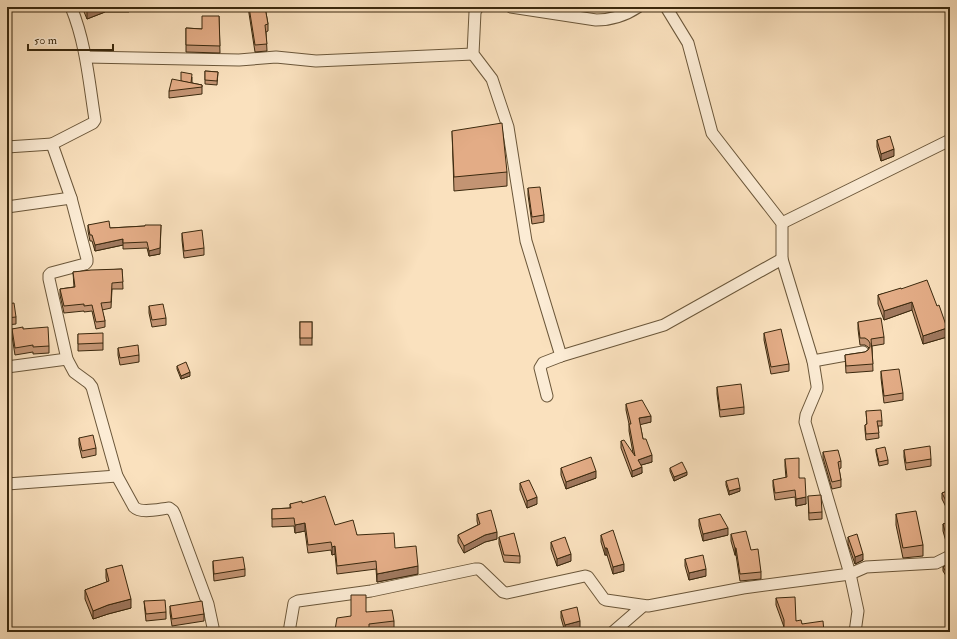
<svg xmlns="http://www.w3.org/2000/svg" width="957" height="639" font-family="'IM FELL Double Pica',serif">
  <style>
    .lines { fill: none; stroke-linecap: round; stroke-linejoin: round }
    .street-casing { stroke: #6b573a; stroke-width: 13 }
    .street { stroke: #fcecd5; stroke-width: 11 }
    .wall { fill: #c39473; stroke: #3b290e }
    .shaded-wall { fill: #9f785e; stroke: #3b290e }
    .building { fill: #e3ac86; stroke: #3b290e }
  </style>
  <rect width="100%" height="100%" fill="#fae1be"/>
  <filter id="stains"><feTurbulence type="fractalNoise" baseFrequency=".005" numOctaves="4"/><feColorMatrix values="0 0 0 0 .2 0 0 0 0 .09 0 0 0 0 .02 0 0 0 .5 -.17"/></filter>
  <radialGradient id="worn" r=".72"><stop offset=".6" stop-color="#630" stop-opacity="0"/><stop offset="1" stop-color="#630" stop-opacity=".3"/></radialGradient>
  <g class="lines">
    <defs>
      <g id="street">
        <path d="M71,7C86,43 89,82 95,120L93,123L52,144L71,198L87,259V262L85,264L51,273L49,275V279L67,359L74,372L89,383L92,387L117,476L134,507C141,514 159,509 169,508L173,511L175,515L208,604L214,632"/>
        <polyline points="478,7 475,12 473,54 492,79 508,127 526,241 561,356"/>
        <path d="M511,7L596,20C611,20 626,15 638,7"/>
        <polyline points="666,7 688,43 712,133 782,223 782,259 813,361 817,386 817,389 806,415 805,422 850,574 858,611 855,632"/>
        <polyline points="86,57 239,60 276,57 316,61 473,54"/>
        <polyline points="7,147 52,144"/>
        <polyline points="7,207 71,198"/>
        <polyline points="782,223 950,140"/>
        <polyline points="813,361 863,352"/>
        <polyline points="7,367 67,359"/>
        <polyline points="547,396 540,368 543,363 561,356 664,325 782,259"/>
        <polyline points="7,484 117,476"/>
        <polyline points="289,632 294,603 298,601 371,591 475,569 479,569 503,592 507,593 585,576 588,577 604,599 606,600 648,606 743,588 850,574 866,567 936,563 950,556"/>
        <polyline points="613,632 643,606"/>
      </g>
    </defs>
    <use href="#street" class="street-casing"/>
    <use href="#street" class="street"/>
  </g>
  <g class="wall">
    <polygon points="82,7 129,7 129,12 105,12 87,19"/>
    <polygon points="216,7 225,7 217,9"/>
    <polygon points="248,7 265,7 268,24 268,31 266,32 267,51 255,52"/>
    <polygon points="219,16 220,53 186,52 186,28 202,29"/>
    <polygon points="205,71 218,72 217,85 205,84"/>
    <polygon points="192,77 192,83 202,85 202,94 169,98 169,91 181,81"/>
    <polygon points="452,131 507,172 507,186 454,191"/>
    <polygon points="877,140 894,156 881,161 877,147"/>
    <polygon points="528,188 544,215 544,222 532,224 528,195"/>
    <polygon points="88,225 110,228 145,226 160,254 149,256 147,248 123,249 123,245 95,251 92,241 90,241 88,231"/>
    <polygon points="182,233 204,248 204,255 184,258 182,240"/>
    <polygon points="122,269 123,289 112,289 111,308 102,310 105,321 105,327 96,329 92,311 84,312 84,311 64,313 60,295 60,289 74,287 73,272"/>
    <polygon points="901,289 937,306 947,337 923,344 912,310 884,320 878,304 878,295"/>
    <polygon points="7,304 16,317 16,324 7,325"/>
    <polygon points="149,306 166,318 166,325 152,327 149,313"/>
    <rect x="300" y="322" width="12" height="23"/>
    <polygon points="858,322 884,337 884,344 872,346 873,371 846,373 845,355 865,352 868,350 869,348 868,347 865,345 860,345 858,329"/>
    <polygon points="12,329 23,329 49,346 49,353 33,354 33,352 15,355 12,336"/>
    <polygon points="764,333 789,364 789,371 771,374 764,340"/>
    <polygon points="78,334 103,343 103,350 78,351"/>
    <polygon points="118,348 139,355 139,362 120,365 118,355"/>
    <polygon points="177,366 190,376 181,379 177,369"/>
    <polygon points="881,371 903,393 903,400 884,403 881,378"/>
    <polygon points="717,387 744,407 744,414 720,417 717,394"/>
    <polygon points="626,404 651,422 640,424 643,439 652,462 641,465 642,473 632,477 621,448 621,441 633,453 629,431 629,424 626,410"/>
    <polygon points="866,411 882,421 882,426 878,426 879,438 866,440 865,430 865,425 867,424"/>
    <polygon points="79,438 96,448 96,455 82,458 79,445"/>
    <polygon points="876,449 888,460 888,464 879,466 876,452"/>
    <polygon points="904,450 931,459 931,466 906,470 904,457"/>
    <polygon points="823,452 841,461 841,468 839,469 841,480 841,487 832,489 823,458"/>
    <polygon points="785,459 799,478 806,504 796,506 795,497 775,500 773,486 773,480 786,478 785,466"/>
    <polygon points="561,468 596,478 566,489 561,475"/>
    <polygon points="670,468 687,475 674,481 670,471"/>
    <polygon points="726,481 740,491 729,495 726,485"/>
    <polygon points="520,483 537,504 527,508 520,490"/>
    <polygon points="950,490 946,507 942,499 942,493"/>
    <polygon points="808,496 822,512 822,519 809,520"/>
    <polygon points="302,503 335,525 357,535 395,548 418,574 377,582 376,569 337,574 335,554 332,555 331,550 308,553 305,531 295,533 294,526 272,527 272,509 290,508 290,504"/>
    <polygon points="477,514 497,539 485,542 464,553 458,542 458,535 478,525 477,521"/>
    <polygon points="896,514 923,545 923,556 903,558 896,525"/>
    <polygon points="699,519 728,535 703,541 699,526"/>
    <polygon points="950,522 947,545 943,531 943,524"/>
    <polygon points="731,534 751,550 761,572 761,579 740,581 736,555 735,555 731,541"/>
    <polygon points="601,535 624,571 613,574 607,555 605,555 601,542"/>
    <polygon points="499,537 520,556 520,563 504,562 499,544"/>
    <polygon points="848,537 863,560 855,564 848,544"/>
    <polygon points="551,542 571,561 557,566 551,549"/>
    <polygon points="685,559 706,576 689,580 685,566"/>
    <polygon points="213,561 245,569 245,576 214,581 213,568"/>
    <polygon points="950,563 948,579 943,571 943,567"/>
    <polygon points="106,569 131,608 108,614 93,619 85,599 85,590 107,582 106,578"/>
    <polygon points="776,598 796,621 802,624 824,632 784,632 784,627 776,605"/>
    <polygon points="144,601 166,612 166,619 146,621"/>
    <polygon points="170,606 204,614 204,621 172,626 170,613"/>
    <polygon points="561,611 580,628 565,632 561,618"/>
    <polygon points="366,612 394,621 394,628 369,631 369,632 335,632 335,630 351,616"/>
  </g>
  <g class="shaded-wall">
    <polygon points="94,7 105,7 105,12 87,19 87,10"/>
    <polygon points="894,149 894,156 881,161 881,154"/>
    <polygon points="161,225 160,254 149,256 149,251"/>
    <polygon points="123,239 123,245 95,251 95,245"/>
    <polygon points="912,302 912,310 884,320 884,311"/>
    <polygon points="947,328 947,337 923,344 923,336"/>
    <polygon points="190,372 190,376 181,379 181,376"/>
    <polygon points="651,416 651,422 639,425 639,418"/>
    <polygon points="652,455 652,462 638,466 638,460"/>
    <polygon points="642,467 642,473 632,477 632,471"/>
    <polygon points="596,471 596,478 566,489 566,482"/>
    <polygon points="687,472 687,475 674,481 674,477"/>
    <polygon points="740,488 740,491 729,495 729,491"/>
    <polygon points="537,497 537,504 527,508 527,501"/>
    <polygon points="806,497 806,504 796,506 796,499"/>
    <polygon points="950,499 950,506 946,507 946,501"/>
    <polygon points="305,523 305,531 295,533 295,525"/>
    <polygon points="728,528 728,535 703,541 703,534"/>
    <polygon points="497,532 497,539 485,542 464,553 464,546 485,535"/>
    <polygon points="950,537 950,544 947,545 947,538"/>
    <polygon points="335,546 335,554 332,555 332,547"/>
    <rect x="605" y="548" width="2" height="7"/>
    <rect x="735" y="548" width="1" height="7"/>
    <polygon points="571,554 571,561 557,566 557,559"/>
    <polygon points="863,554 863,560 855,564 855,557"/>
    <polygon points="624,564 624,571 613,574 613,567"/>
    <polygon points="418,566 418,574 377,582 377,574"/>
    <polygon points="706,569 706,576 689,580 689,573"/>
    <polygon points="950,574 950,577 948,579 948,575"/>
    <polygon points="131,599 131,608 108,614 93,619 93,611 108,605"/>
    <polygon points="580,621 580,628 565,632 565,625"/>
  </g>
  <g class="building">
    <polygon points="85,7 94,7 87,10"/>
    <polygon points="249,7 265,7 268,24 265,25 267,44 255,45"/>
    <polygon points="202,16 219,16 220,46 186,45 186,28 202,29"/>
    <polygon points="205,71 218,72 217,81 205,80"/>
    <polygon points="181,72 192,74 191,83 181,81"/>
    <polygon points="172,79 202,85 202,87 169,91"/>
    <polygon points="502,123 507,172 454,177 452,131"/>
    <polygon points="890,136 894,149 881,154 877,140"/>
    <polygon points="540,187 544,215 532,217 528,188"/>
    <polygon points="109,221 110,228 145,226 145,225 161,225 160,248 149,251 147,242 123,243 123,239 95,245 92,235 90,235 88,225"/>
    <polygon points="202,230 204,248 184,251 182,233"/>
    <polygon points="122,269 123,282 112,283 111,302 101,303 105,321 96,322 92,305 84,306 84,304 64,306 60,289 75,287 73,272 91,270"/>
    <polygon points="927,280 937,306 939,305 947,328 923,336 912,302 884,311 878,295 901,288 901,289"/>
    <polygon points="14,303 16,317 7,318 7,304"/>
    <polygon points="163,304 166,318 152,320 149,306"/>
    <polygon points="881,318 884,337 871,339 873,364 846,366 845,355 865,352 868,350 870,347 870,343 868,340 865,338 860,338 858,322"/>
    <rect x="300" y="322" width="12" height="16"/>
    <polygon points="23,327 23,329 48,327 49,346 33,347 33,345 15,348 12,329"/>
    <polygon points="781,329 789,364 771,367 764,333"/>
    <polygon points="103,333 103,343 78,344 78,334"/>
    <polygon points="138,345 139,355 120,358 118,348"/>
    <polygon points="186,362 190,372 181,376 177,366"/>
    <polygon points="899,369 903,393 884,396 881,371"/>
    <polygon points="741,384 744,407 720,410 717,387"/>
    <polygon points="642,400 651,416 639,418 643,439 646,439 652,455 638,460 642,467 632,471 621,441 624,440 635,456 629,424 631,424 626,404"/>
    <polygon points="881,410 882,421 877,421 879,433 866,434 865,425 867,424 866,411"/>
    <polygon points="93,435 96,448 82,451 79,438"/>
    <polygon points="930,446 931,459 906,463 904,450"/>
    <polygon points="885,447 888,460 879,462 876,449"/>
    <polygon points="838,450 841,461 838,462 841,480 832,482 823,452"/>
    <polygon points="591,457 596,471 566,482 561,468"/>
    <polygon points="799,458 799,478 805,478 806,497 796,499 795,490 775,493 773,480 787,477 785,459"/>
    <polygon points="682,462 687,472 674,477 670,468"/>
    <polygon points="738,478 740,488 729,491 726,481"/>
    <polygon points="529,480 537,497 527,501 520,483"/>
    <polygon points="950,490 950,499 946,501 942,493"/>
    <polygon points="821,495 822,512 809,513 808,496"/>
    <polygon points="325,496 335,525 353,520 357,535 394,533 395,548 416,546 418,566 377,574 376,561 337,566 335,546 332,547 331,542 308,545 305,523 295,525 294,518 272,519 272,509 291,508 290,504 302,501 302,503"/>
    <polygon points="491,510 497,532 485,535 464,546 458,535 480,524 477,514"/>
    <polygon points="916,511 923,545 903,548 896,514"/>
    <polygon points="720,514 728,528 703,534 699,519"/>
    <polygon points="950,522 950,537 947,538 943,524"/>
    <polygon points="613,530 624,564 613,567 607,548 605,548 601,535"/>
    <polygon points="746,531 751,550 758,549 761,572 740,574 736,548 735,548 731,534"/>
    <polygon points="514,533 520,556 504,555 499,537"/>
    <polygon points="857,534 863,554 855,557 848,537"/>
    <polygon points="565,537 571,554 557,559 551,542"/>
    <polygon points="703,555 706,569 689,573 685,559"/>
    <polygon points="243,557 245,569 214,574 213,561"/>
    <polygon points="950,563 950,574 948,575 943,567"/>
    <polygon points="122,565 131,599 108,605 93,611 85,590 109,581 106,569"/>
    <polygon points="351,595 366,595 366,612 392,610 394,621 369,624 369,632 353,632 352,628 335,630 337,618 351,616"/>
    <polygon points="795,597 796,621 801,620 802,624 823,621 824,632 786,632 786,630 784,630 784,620 776,598"/>
    <polygon points="165,600 166,612 146,614 144,601"/>
    <polygon points="202,601 204,614 172,619 170,606"/>
    <polygon points="577,607 580,621 565,625 561,611"/>
  </g>
  <rect width="957" height="639" fill="none" stroke="#fae1be" stroke-width="24"/>
  <rect x="8" y="8" width="941" height="623" fill="none" stroke="#3b290e" stroke-width="2"/>
  <rect x="12" y="12" width="933" height="615" fill="none" stroke="#3b290e"/>
  <path d="M28 44v6h85v-6" fill="none" stroke="#3b290e" stroke-width="2"/>
  <text x="34" y="44" font-size="12" fill="#3b290e" stroke="#fcecd5" stroke-width="3" paint-order="stroke">50 m</text>
  <rect width="100%" height="100%" filter="url(#stains)"/>
  <rect width="100%" height="100%" fill="url(#worn)"/>
</svg>
